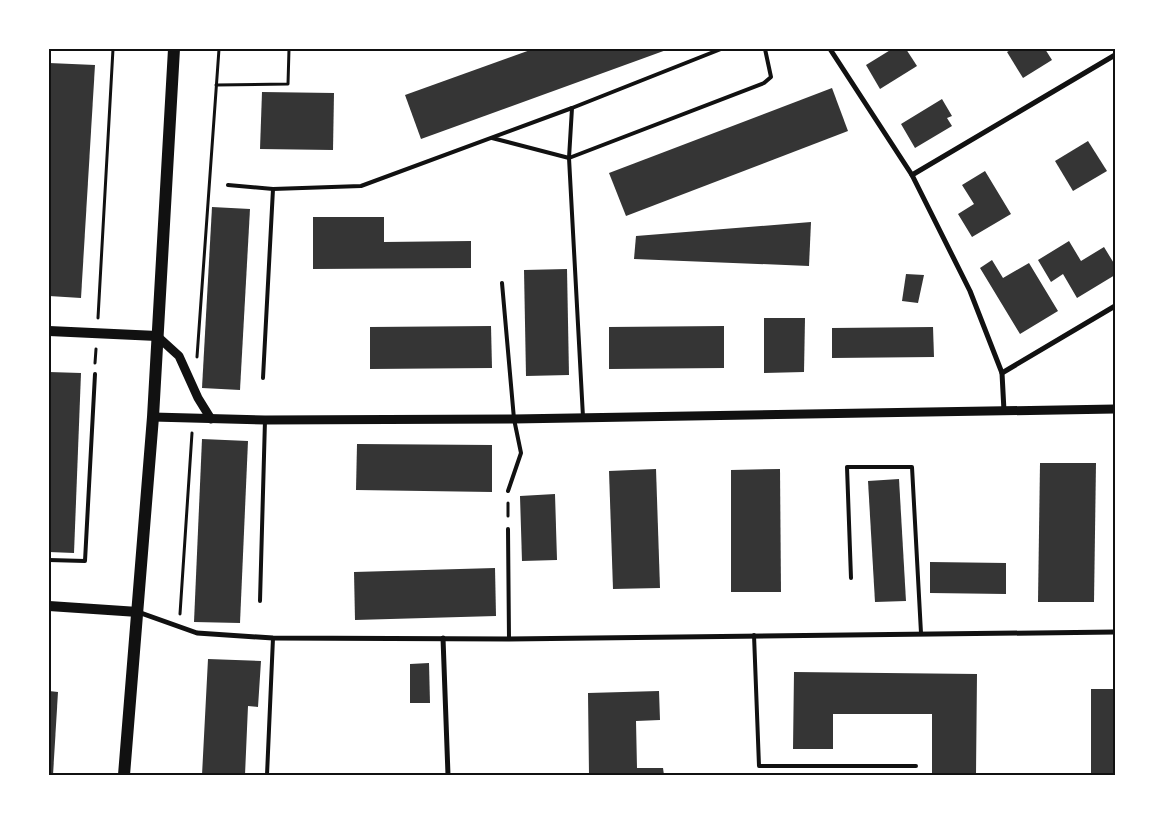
<svg xmlns="http://www.w3.org/2000/svg" width="1164" height="824" font-family="Helvetica,sans-serif">
  <style>
    .building { fill: #353535 }
    .lines { fill: none; stroke-linecap: round; stroke-linejoin: round }
    .path { stroke: #111; stroke-width: 3 }
    .service { stroke: #111; stroke-width: 4 }
    .minor { stroke: #111; stroke-width: 5 }
    .tertiary { stroke: #111; stroke-width: 9 }
    .secondary { stroke: #111; stroke-width: 10 }
    .primary { stroke: #111; stroke-width: 12 }
    .neatline { fill: none; stroke: #111; stroke-width: 2 }
  </style>
  <rect width="100%" height="100%" fill="#fff"/>
  <g class="building">
    <polygon points="533,49 669,49 421,139 405,95"/>
    <polygon points="892,49 906,49 917,66 880,89 866,65"/>
    <polygon points="1012,49 1045,49 1052,60 1023,78 1007,52"/>
    <polygon points="49,63 95,65 81,298 49,296"/>
    <polygon points="832,88 848,131 626,216 609,173"/>
    <polygon points="262,92 334,93 333,150 260,149"/>
    <polygon points="942,99 952,116 947,118 952,126 915,148 901,124"/>
    <polygon points="1088,141 1107,171 1073,191 1055,161"/>
    <polygon points="985,171 1011,214 972,237 958,214 974,204 962,185"/>
    <polygon points="212,207 250,209 240,390 202,388"/>
    <polygon points="313,217 384,217 384,242 471,241 471,268 313,269"/>
    <polygon points="811,222 809,266 634,259 636,236"/>
    <polygon points="1069,241 1081,261 1104,247 1115,265 1115,275 1077,298 1063,274 1051,282 1038,260"/>
    <polygon points="992,260 1003,278 1029,263 1058,311 1020,334 980,268"/>
    <polygon points="567,269 569,375 526,376 524,270"/>
    <polygon points="906,274 924,275 918,303 902,301"/>
    <polygon points="764,318 805,318 804,372 764,373"/>
    <polygon points="491,326 492,368 370,369 370,327"/>
    <polygon points="724,326 724,368 609,369 609,327"/>
    <polygon points="933,327 934,357 832,358 832,328"/>
    <polygon points="49,372 81,373 74,553 49,552"/>
    <polygon points="202,439 248,441 240,623 194,622"/>
    <polygon points="357,444 492,445 492,492 356,490"/>
    <polygon points="1040,463 1096,463 1094,602 1038,602"/>
    <polygon points="656,469 660,588 613,589 609,471"/>
    <polygon points="780,469 781,592 731,592 731,470"/>
    <polygon points="899,479 906,601 875,602 868,481"/>
    <polygon points="555,494 557,560 522,561 520,496"/>
    <polygon points="930,562 1006,563 1006,594 930,593"/>
    <polygon points="495,568 496,616 355,620 354,572"/>
    <polygon points="208,659 261,661 258,707 248,706 245,775 202,775"/>
    <polygon points="429,663 430,703 410,703 410,664"/>
    <polygon points="794,672 977,674 976,775 932,775 932,714 833,714 833,749 793,749"/>
    <rect x="1091" y="689" width="24" height="86"/>
    <polygon points="49,691 58,692 53,775 49,775"/>
    <polygon points="659,691 660,720 636,721 637,768 663,768 664,775 589,775 588,693"/>
  </g>
  <g class="lines">
    <g class="path">
      <polyline points="216,85 288,84 289,49"/>
      <polyline points="98,318 113,49"/>
      <polyline points="197,357 219,49"/>
      <polyline points="95,363 96,349"/>
      <polyline points="508,503 508,516"/>
      <polyline points="180,614 192,433"/>
    </g>
    <g class="service">
      <polyline points="572,108 569,158 583,417"/>
      <polyline points="492,138 569,158 764,83 771,77 765,49"/>
      <polyline points="228,185 273,189 361,186 572,108 721,49"/>
      <polyline points="502,283 514,419 521,453 508,491"/>
      <polyline points="263,378 273,189"/>
      <polyline points="508,529 509,639"/>
      <polyline points="49,560 85,561 95,374"/>
      <polyline points="851,578 847,467 912,467 921,633"/>
      <polyline points="260,601 265,420"/>
      <polyline points="754,635 759,766 916,766"/>
      <polyline points="267,775 273,638"/>
    </g>
    <g class="minor">
      <polyline points="830,49 912,175 970,291 1002,373"/>
      <polyline points="912,175 1115,55"/>
      <polyline points="1004,411 1002,373 1115,306"/>
      <polyline points="138,612 197,633 273,638 509,639 1115,632"/>
      <polyline points="443,638 448,775"/>
    </g>
    <g class="tertiary">
      <polyline points="157,336 179,356 198,398 211,419"/>
      <polyline points="153,417 265,420 514,419 1115,409"/>
    </g>
    <g class="secondary">
      <polyline points="49,331 157,336"/>
      <polyline points="49,606 138,612"/>
    </g>
    <polyline class="primary" points="124,775 153,417 174,49"/>
  </g>
  <rect width="1164" height="824" fill="none" stroke="#ffffff" stroke-width="100"/>
  <rect x="50" y="50" width="1064" height="724" class="neatline"/>
</svg>
